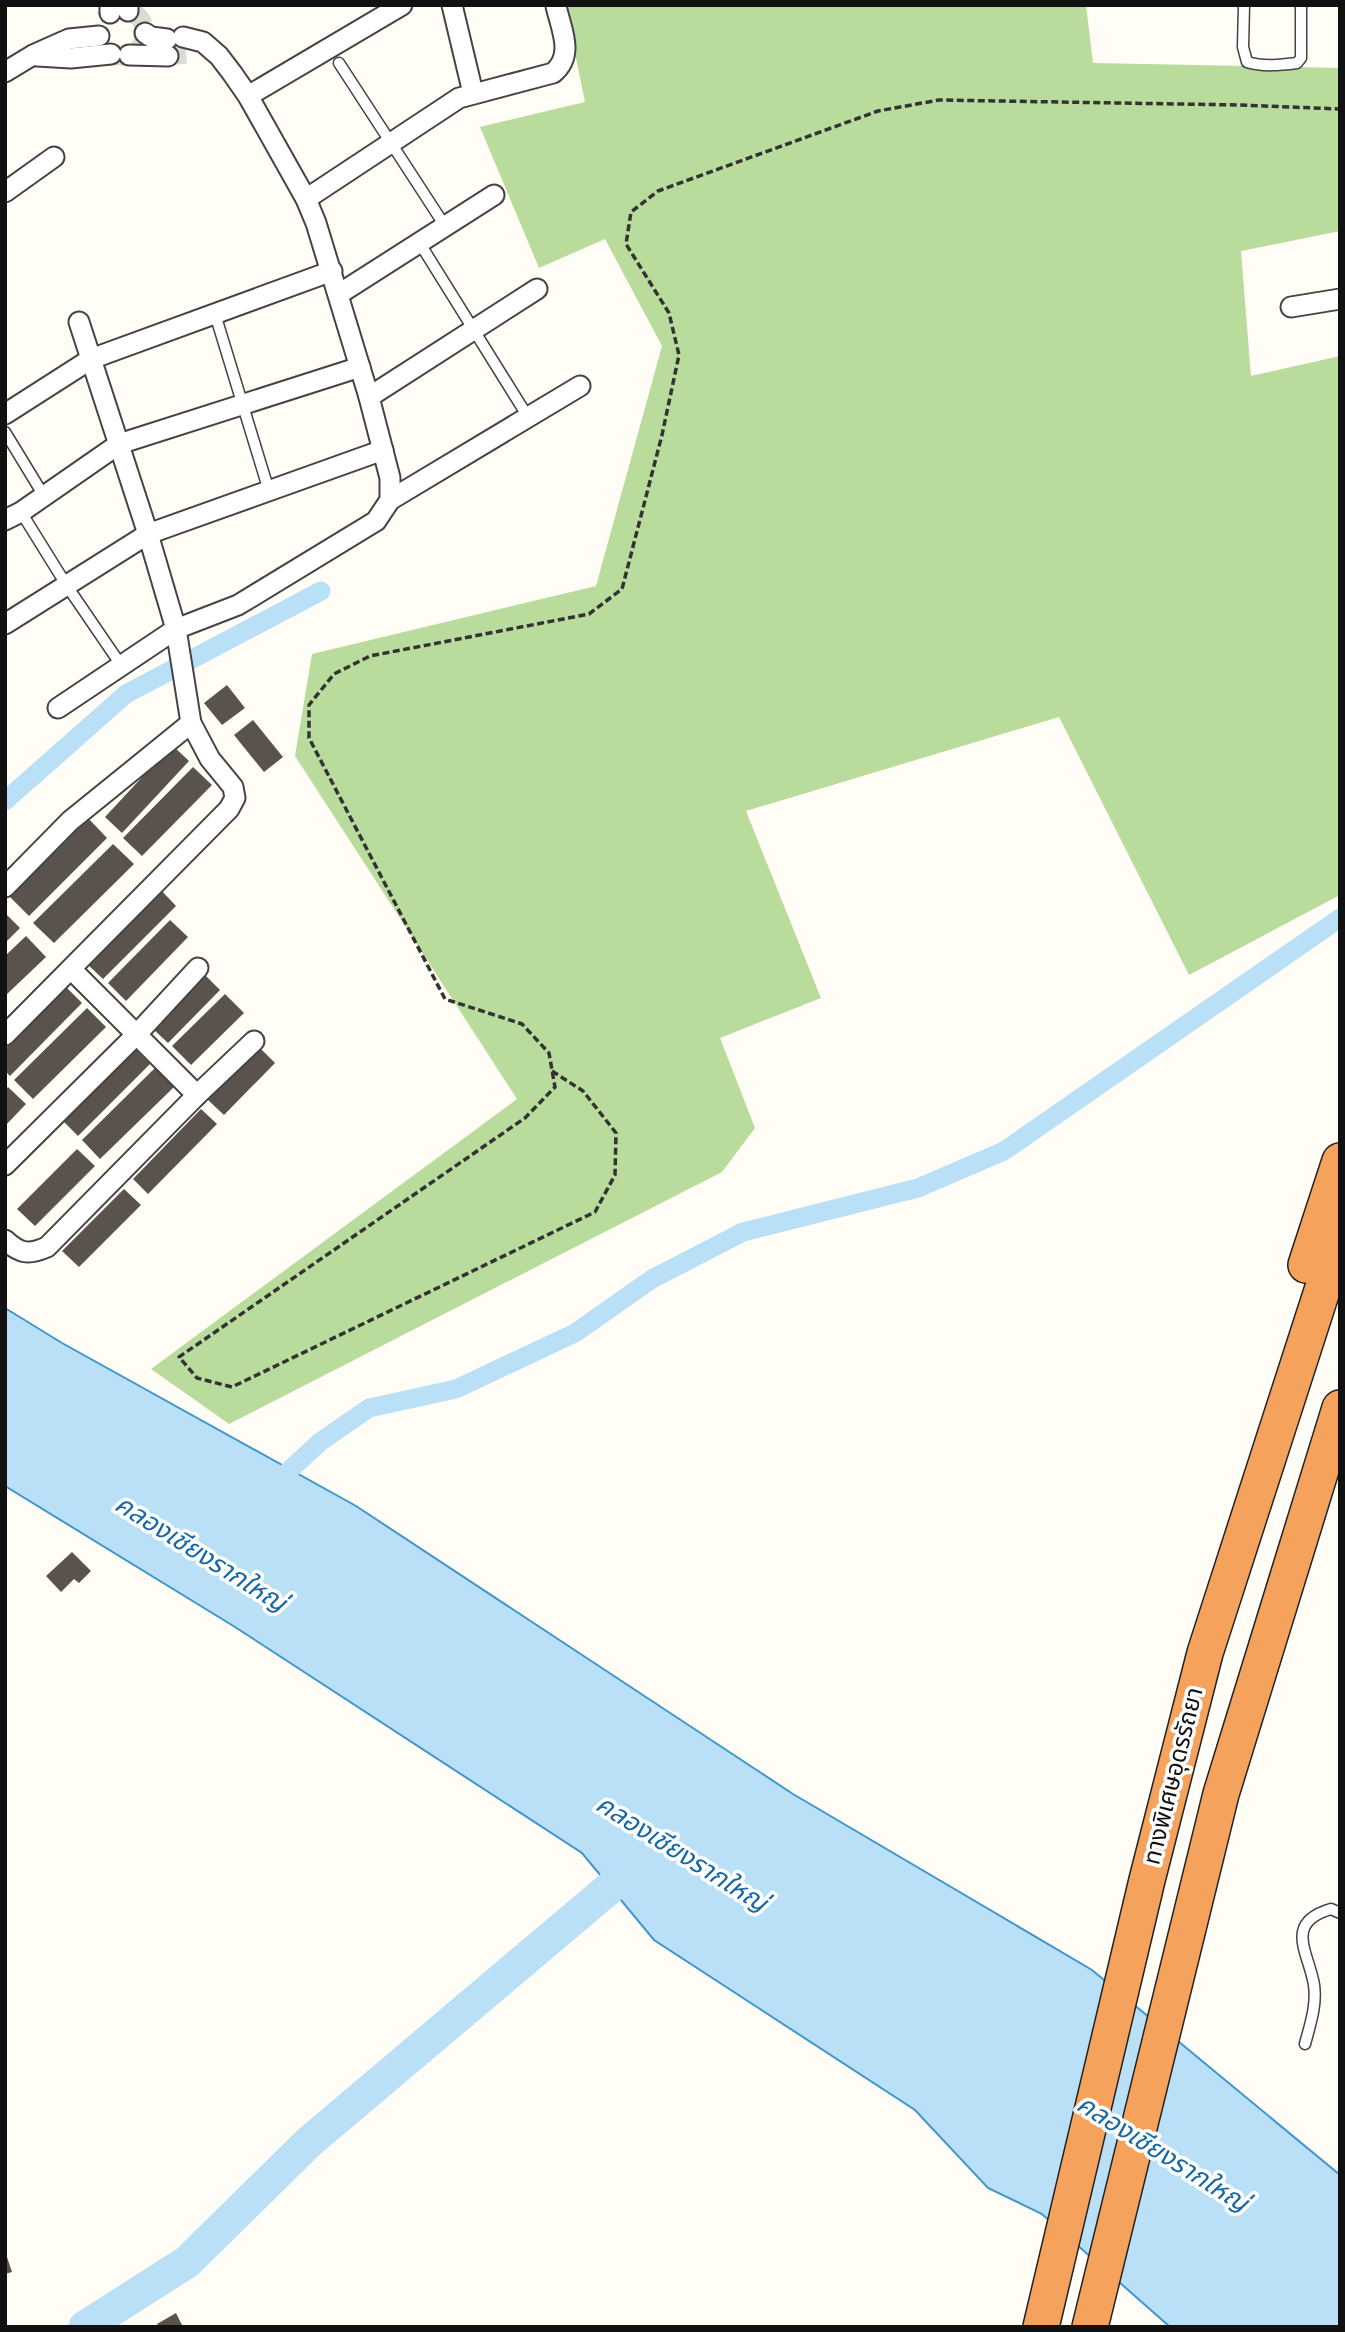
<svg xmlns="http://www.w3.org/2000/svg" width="1345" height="2332" font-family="'Noto Serif','Noto Sans Thai',serif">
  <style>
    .forest { fill: #b9dc9c }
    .water { fill: #b9e0f7; stroke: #3f96cf; stroke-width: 2 }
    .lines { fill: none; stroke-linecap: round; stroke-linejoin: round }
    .canal { stroke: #b9e0f7; stroke-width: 19 }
    .river { stroke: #b9e0f7; stroke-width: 33 }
    .building { fill: #5a524d }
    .minor-tunnel { stroke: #dbdad3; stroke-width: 19; stroke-dasharray: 19 10; stroke-linecap: butt }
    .service-casing { stroke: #444; stroke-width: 13 }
    .minor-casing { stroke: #444; stroke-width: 23 }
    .motorway-casing { stroke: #222; stroke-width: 38 }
    .path { stroke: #333; stroke-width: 3.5; stroke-dasharray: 7 3.5; stroke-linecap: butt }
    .service { stroke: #fff; stroke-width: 10 }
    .minor { stroke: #fff; stroke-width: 19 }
    .motorway { stroke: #f5a25d; stroke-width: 35 }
    .labels { text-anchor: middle; stroke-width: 7; stroke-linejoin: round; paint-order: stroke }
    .street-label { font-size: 24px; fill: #111; stroke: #fff }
    .water-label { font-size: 26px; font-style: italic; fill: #1768a6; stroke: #fff }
  </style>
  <rect width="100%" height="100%" fill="#fffdf5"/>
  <polygon class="forest" points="565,5 1086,5 1093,63 1340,68 1340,231 1241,251 1251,376 1340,356 1340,895 1189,975 1059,717 746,811 821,998 720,1038 755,1128 722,1172 229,1424 151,1369 517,1099 295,756 312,654 596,586 662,346 605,239 539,268 480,127 585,102"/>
  <polygon class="water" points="5,1308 62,1343 356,1506 793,1794 1092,1970 1340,2175 1340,2327 1170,2327 1042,2214 988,2188 915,2110 654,1940 582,1853 235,1627 5,1486"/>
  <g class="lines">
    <g class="canal">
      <polyline points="5,801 126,694 321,591"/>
      <polyline points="270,1488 320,1442 369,1408 456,1389 575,1333 652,1279 743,1232 918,1188 1004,1151 1340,918"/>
    </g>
    <polyline class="river" points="85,2327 187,2262 309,2142 644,1859"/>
  </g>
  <g class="building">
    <polygon points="227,685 245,708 222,725 204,703"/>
    <polygon points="253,720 283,757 264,772 234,735"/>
    <polygon points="172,745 189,761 122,833 105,817"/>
    <polygon points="193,767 212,785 142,856 123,838"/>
    <polygon points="88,818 107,838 29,916 9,896"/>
    <polygon points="113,844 134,864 54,943 33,923"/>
    <polygon points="160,889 176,906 103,979 86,963"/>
    <polygon points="5,913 20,928 5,943"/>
    <polygon points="170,920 188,937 126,1001 108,983"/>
    <polygon points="26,936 46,957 5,996 5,956"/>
    <polygon points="204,974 220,990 168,1043 151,1027"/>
    <polygon points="66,987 82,1003 10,1076 5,1071 5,1049"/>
    <polygon points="225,994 244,1013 191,1065 172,1046"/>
    <polygon points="87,1008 106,1027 33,1099 14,1080"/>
    <polygon points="259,1047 275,1063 224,1115 207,1099"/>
    <polygon points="134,1048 150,1064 78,1136 62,1120"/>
    <polygon points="155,1068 174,1087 100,1159 82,1140"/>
    <polygon points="8,1087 26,1104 5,1126 5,1090"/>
    <polygon points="201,1109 217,1124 148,1194 133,1179"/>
    <polygon points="77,1149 95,1166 35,1226 17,1209"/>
    <polygon points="124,1189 141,1205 79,1267 62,1251"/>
    <polygon points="72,1552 91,1571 79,1583 74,1579 61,1592 46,1576"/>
    <polygon points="5,2251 12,2272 5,2274"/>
    <polygon points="176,2313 183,2327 159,2327 157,2324"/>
  </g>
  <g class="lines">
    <g class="minor-tunnel">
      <circle cx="122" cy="33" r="23"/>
      <polyline points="168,56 186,54"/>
    </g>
    <defs>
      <g id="service">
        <path d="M1244,5L1243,47L1247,62C1263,67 1281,65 1297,63L1301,58V5"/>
        <polyline points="339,63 445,226"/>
        <polyline points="419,242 528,417"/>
        <polyline points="215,314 269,491"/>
        <polyline points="5,432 44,496"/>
        <polyline points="21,512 67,586 121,665"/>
        <path d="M1305,2044C1310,2025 1317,2005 1314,1985C1309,1953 1283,1923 1331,1909L1340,1913"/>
      </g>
      <g id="minor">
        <polyline points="110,5 110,13"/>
        <polyline points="128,5 128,11"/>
        <polyline points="452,5 473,93"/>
        <polyline points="145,33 151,37 167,39"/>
        <polyline points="129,55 168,56"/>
        <polyline points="37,56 71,58 111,54"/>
        <polyline points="5,72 33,55 69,39 99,36"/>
        <polyline points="248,96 402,5"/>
        <polyline points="5,192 54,157"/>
        <path d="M306,199L459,98L553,73C575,55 561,29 556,6"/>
        <polyline points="339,294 494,195"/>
        <polyline points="1291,307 1340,299"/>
        <polyline points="369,397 537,289"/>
        <polyline points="5,414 91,359 332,271"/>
        <polyline points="390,500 580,386"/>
        <polyline points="5,520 21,512 119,444 360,367"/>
        <polyline points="5,624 148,534 383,450"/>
        <polyline points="58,708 176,629 148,534 79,322"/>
        <polyline points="5,887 70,821 191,723"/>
        <polyline points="71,969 197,1095"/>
        <polyline points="5,1035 229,809 235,798 233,787 210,759 191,723 176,629 238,605 376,521 390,500 390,478 369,397 316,223 306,199 248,96 232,73 219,56 203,42 183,37"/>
        <polyline points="5,1165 137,1034 198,968"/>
        <path d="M5,1240C20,1254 29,1255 47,1247L197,1095L254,1041"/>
      </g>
      <g id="motorway">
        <polyline points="1306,1265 1340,1161"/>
        <polyline points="1041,2327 1147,1880 1205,1653 1340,1235"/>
        <polyline points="1090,2327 1221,1794 1340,1408"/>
      </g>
    </defs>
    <use href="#service" class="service-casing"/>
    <use href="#minor" class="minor-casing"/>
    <use href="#motorway" class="motorway-casing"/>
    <polyline class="path" points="552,1071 583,1091 616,1133 615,1175 595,1212 232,1387 197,1378 179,1357 525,1118 555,1087 549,1053 522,1024 445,999 309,738 309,705 334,674 370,656 589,614 622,589 662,435 679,355 669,313 626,244 631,212 658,191 878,111 939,100 1240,105 1340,109"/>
    <use href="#service" class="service"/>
    <use href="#minor" class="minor"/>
    <use href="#motorway" class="motorway"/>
  </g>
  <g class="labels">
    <g class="street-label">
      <text transform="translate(1173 1776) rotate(-76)" y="8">ทางพิเศษอุดรรัถยา</text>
    </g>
    <g class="water-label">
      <text transform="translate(201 1553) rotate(32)" y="9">คลองเชียงรากใหญ่</text>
      <text transform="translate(682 1853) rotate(32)" y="9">คลองเชียงรากใหญ่</text>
      <text transform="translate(1163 2153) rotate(32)" y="9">คลองเชียงรากใหญ่</text>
    </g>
  </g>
  <rect width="1345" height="2332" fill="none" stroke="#111111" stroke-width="14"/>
</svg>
